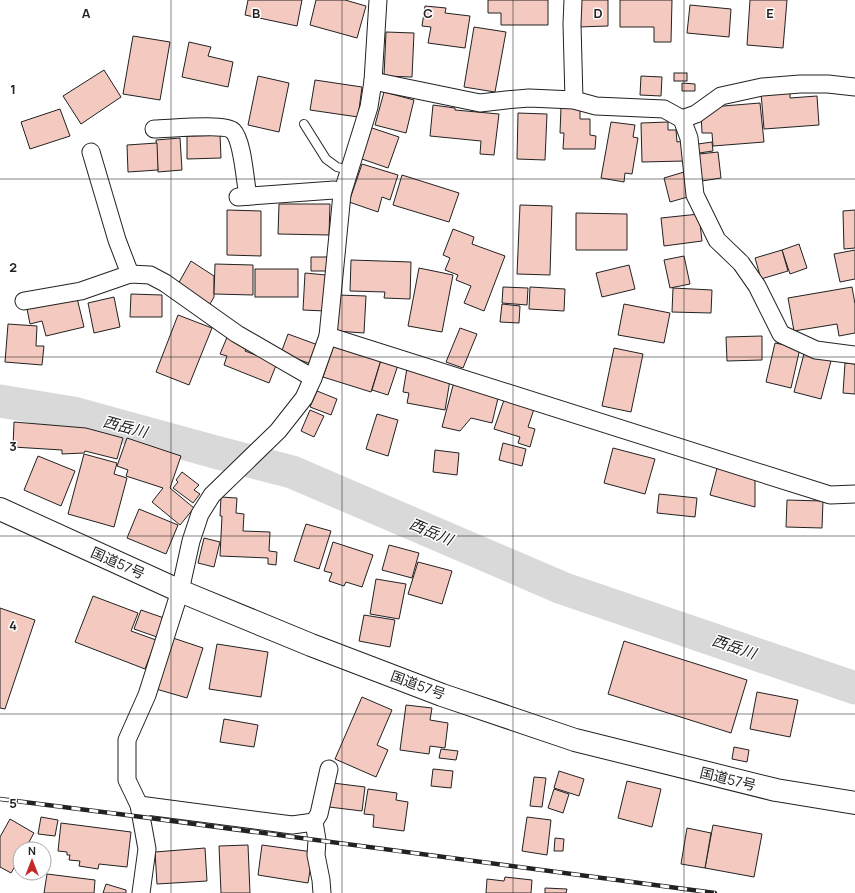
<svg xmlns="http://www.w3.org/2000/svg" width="855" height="893" font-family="Manrope,'Noto Sans JP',sans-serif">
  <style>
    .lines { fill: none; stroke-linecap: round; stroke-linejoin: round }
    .river { stroke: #d9d9d9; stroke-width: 33 }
    .building { fill: #f3c9c0; stroke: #222 }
    .service-casing { stroke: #222; stroke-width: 10 }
    .minor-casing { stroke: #222; stroke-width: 19 }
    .trunk-casing { stroke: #222; stroke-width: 24 }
    .service { stroke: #fff; stroke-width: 8 }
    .minor { stroke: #fff; stroke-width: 17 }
    .trunk { stroke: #fff; stroke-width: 22 }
    .rail-casing { stroke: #222; stroke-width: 4.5 }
    .rail { stroke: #fff; stroke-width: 3; stroke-dasharray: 9; stroke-linecap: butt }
    .grid { fill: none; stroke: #222; stroke-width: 1; stroke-opacity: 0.55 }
    .labels { text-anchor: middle; stroke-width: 3; stroke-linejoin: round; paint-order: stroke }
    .street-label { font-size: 14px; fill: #222; stroke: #fff }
    .water-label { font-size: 15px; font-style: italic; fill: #222; stroke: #fff }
    .grid-label { font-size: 13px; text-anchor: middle; font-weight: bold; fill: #222; stroke: #fff; stroke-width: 3; stroke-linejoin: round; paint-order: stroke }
  </style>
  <rect width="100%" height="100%" fill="#fff"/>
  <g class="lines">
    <polyline class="river" points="0,401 73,413 215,452 292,472 562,588 855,688"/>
  </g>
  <g class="building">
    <polygon points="248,0 302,0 297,26 245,15"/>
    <polygon points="316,0 345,0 366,6 357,38 310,25"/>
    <polygon points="488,0 548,0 548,25 501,25 501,13 488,13"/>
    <polygon points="578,0 608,0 608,26 578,27"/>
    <polygon points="620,0 672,0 671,42 654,42 654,27 620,27"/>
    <polygon points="750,0 787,0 783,48 747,45"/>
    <polygon points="690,5 731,9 729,37 687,33"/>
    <polygon points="425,6 446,8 445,13 470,16 465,48 428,43 431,27 422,26"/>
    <polygon points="474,27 506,32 495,92 464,87"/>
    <polygon points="386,32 414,33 412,77 384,76"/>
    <polygon points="133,36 170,42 160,100 123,94"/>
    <polygon points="189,42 211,47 208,56 233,62 228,87 182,77"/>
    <polygon points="104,70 121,97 81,124 63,96"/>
    <rect x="674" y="73" width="13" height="8"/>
    <polygon points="258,76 289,83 279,132 248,125"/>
    <polygon points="641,76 662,77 661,96 640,95"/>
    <polygon points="315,80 362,87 358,117 310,110"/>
    <polygon points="682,83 695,84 695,91 682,91"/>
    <polygon points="790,91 790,98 817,96 819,125 764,129 761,93"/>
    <polygon points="384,92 414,100 406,133 375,125"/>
    <polygon points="760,103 764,142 713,146 712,133 702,133 701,112 711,107"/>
    <polygon points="433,105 455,108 455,110 499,114 494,155 480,154 481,141 430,136"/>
    <polygon points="561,107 580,108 580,119 590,119 590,135 596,136 595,149 563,149 564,133 560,133"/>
    <polygon points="60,109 70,136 30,149 21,122"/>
    <polygon points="518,113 547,114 545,160 517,159"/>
    <polygon points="611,122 635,125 633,137 638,138 632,174 625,173 624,182 601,178"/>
    <polygon points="668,122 668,130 676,130 677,142 684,141 685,161 642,162 641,123"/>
    <polygon points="369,127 399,137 388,168 359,158"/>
    <polygon points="220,134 221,158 187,159 187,135"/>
    <polygon points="180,138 182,170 158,172 156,140"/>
    <polygon points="712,142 713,151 699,153 698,144"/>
    <polygon points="157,143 158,170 128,172 127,145"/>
    <polygon points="718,152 721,178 702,181 699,154"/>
    <polygon points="362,164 398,175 390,200 382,197 378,212 349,202"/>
    <polygon points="684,172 691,196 670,202 664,178"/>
    <polygon points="402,175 459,193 449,222 393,205"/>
    <polygon points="279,204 330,204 329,235 278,234"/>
    <polygon points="520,205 552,206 550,275 517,274"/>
    <polygon points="227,210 261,211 261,256 227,255"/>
    <polygon points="855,210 855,248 844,249 843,211"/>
    <polygon points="576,213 627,214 627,250 576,250"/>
    <polygon points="699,214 702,241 664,246 661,218"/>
    <polygon points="453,229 474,237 472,244 505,256 484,311 464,303 471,286 456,280 458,275 445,270 450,258 443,255"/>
    <polygon points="799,244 807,268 790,274 782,250"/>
    <polygon points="782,250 788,271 761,279 755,258"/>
    <polygon points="855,250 855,279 840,282 834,254"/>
    <polygon points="684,256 690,284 670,288 664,260"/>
    <polygon points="311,257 328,257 327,271 311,271"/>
    <polygon points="351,260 411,262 410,299 384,298 385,292 350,291"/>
    <polygon points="191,261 214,276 214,297 210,304 177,286"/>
    <polygon points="215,264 253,265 253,295 214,294"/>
    <polygon points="629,265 635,289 602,297 596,273"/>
    <polygon points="419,268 453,275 442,332 408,326"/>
    <rect x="255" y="269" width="43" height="28"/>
    <polygon points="305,273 326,275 325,311 303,310"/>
    <polygon points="503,287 528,288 527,305 502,303"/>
    <polygon points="530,287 565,289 564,311 529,309"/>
    <polygon points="852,287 855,304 855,333 839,336 837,324 794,331 788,298"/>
    <polygon points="673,288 712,290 711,313 672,312"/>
    <polygon points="131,294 162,295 162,317 130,317"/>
    <polygon points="338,295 366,296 364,333 336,331"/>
    <polygon points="114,297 120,327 94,333 88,303"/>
    <polygon points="77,298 84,327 46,336 42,321 30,324 27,309"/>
    <polygon points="502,304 520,306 519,323 500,322"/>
    <polygon points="624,304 670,313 664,343 618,335"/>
    <polygon points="178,315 212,328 189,385 156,372"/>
    <polygon points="8,324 37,326 36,346 44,346 42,365 5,362"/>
    <polygon points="460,328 477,334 463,368 446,362"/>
    <polygon points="288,334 318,345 311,364 281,353"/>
    <polygon points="228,335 249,343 245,351 277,363 269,383 224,365 227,356 220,354"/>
    <polygon points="762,336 762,360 727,361 726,337"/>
    <polygon points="775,343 800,348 791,388 766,382"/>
    <polygon points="334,344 381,360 371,392 323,377"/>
    <polygon points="614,348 643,354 631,412 602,406"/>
    <polygon points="805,350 832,357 821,399 794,392"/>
    <polygon points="381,360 398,365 388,395 372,390"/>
    <polygon points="845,363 855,364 855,394 843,393"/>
    <polygon points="407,368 427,371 426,376 450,380 445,410 407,403 409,393 403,392"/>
    <polygon points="455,378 500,390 492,423 471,418 460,431 442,427"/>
    <polygon points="317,391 337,399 331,415 310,407"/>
    <polygon points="505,397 535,406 528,427 535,429 530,447 518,443 520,437 494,429"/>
    <polygon points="310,410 324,416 314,437 301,431"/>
    <polygon points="377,414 398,420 388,456 366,449"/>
    <polygon points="14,422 86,428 123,438 117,459 85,451 84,453 62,454 62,450 13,447"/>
    <polygon points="127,438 181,456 170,488 194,508 180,525 152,502 163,488 126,476 128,470 117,466"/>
    <polygon points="503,443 526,449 522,466 499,460"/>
    <polygon points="613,448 655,459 645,494 604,483"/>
    <polygon points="435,450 459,453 457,475 433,472"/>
    <polygon points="84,454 117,463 114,474 127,478 114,527 68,514"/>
    <polygon points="38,456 75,471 61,506 24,490"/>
    <polygon points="717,468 755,478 755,507 710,495"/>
    <polygon points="182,472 199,485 194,490 200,494 193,503 173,488 178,482 176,480"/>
    <polygon points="659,494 697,498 695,517 657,513"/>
    <polygon points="221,497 237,498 236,513 244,514 243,531 270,532 269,551 277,552 276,565 268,564 268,558 220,556 222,516 220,516"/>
    <polygon points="787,500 823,501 822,528 786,527"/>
    <polygon points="139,509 178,525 166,554 127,538"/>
    <polygon points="306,524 331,531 319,569 294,561"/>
    <polygon points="204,538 220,542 214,567 198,563"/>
    <polygon points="333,542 373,555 362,587 346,582 344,586 329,581 332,573 324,571"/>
    <polygon points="389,545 419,553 412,578 382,570"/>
    <polygon points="418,562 452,571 442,604 408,594"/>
    <polygon points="376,579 406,584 399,619 370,614"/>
    <polygon points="93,596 138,613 131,631 156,640 145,669 75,642"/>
    <polygon points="0,608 35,620 5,709 0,708"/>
    <polygon points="141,610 164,618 157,637 134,629"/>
    <polygon points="364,615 395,620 390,647 359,641"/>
    <polygon points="173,638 203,648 187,698 156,689"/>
    <polygon points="624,641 747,680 731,733 608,694"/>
    <polygon points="217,644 268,652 261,697 209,689"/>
    <polygon points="757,692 798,700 790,737 750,729"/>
    <polygon points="362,697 392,710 377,745 388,750 376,777 335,759"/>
    <polygon points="406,705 432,708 430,720 448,723 445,748 430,746 429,754 400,750"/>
    <polygon points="224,719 258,725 254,747 220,742"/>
    <polygon points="734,747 749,750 747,762 732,759"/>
    <polygon points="441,749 458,751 456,760 439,758"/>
    <polygon points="433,769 453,771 451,788 431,786"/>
    <polygon points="559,771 584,779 579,796 554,788"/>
    <polygon points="534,777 546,778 542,807 530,806"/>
    <polygon points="627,781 661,789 652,827 618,818"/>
    <polygon points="333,783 365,787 362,811 329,807"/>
    <polygon points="368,789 397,793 396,800 408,802 404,831 373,827 374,815 364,814"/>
    <polygon points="554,789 569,794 563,813 548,808"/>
    <polygon points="41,817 58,820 55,836 38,834"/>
    <polygon points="527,817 551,820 547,855 522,851"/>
    <polygon points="10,819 34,833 25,849 20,849 20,858 11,873 0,867 0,837"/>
    <polygon points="61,823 131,832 127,867 99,864 98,869 79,866 80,861 69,860 70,855 67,855 67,852 58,851"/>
    <polygon points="713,825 762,834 754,877 705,868"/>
    <polygon points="687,828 711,833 705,868 681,864"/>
    <polygon points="555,838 564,839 563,851 554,851"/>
    <polygon points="248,845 250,893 221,893 219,846"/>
    <polygon points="262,845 313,852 308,883 258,875"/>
    <polygon points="205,848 207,881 157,884 155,852"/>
    <polygon points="47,874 95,880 94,893 44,893"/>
    <polygon points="505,877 532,880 531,893 486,893 487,879 504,881"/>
    <polygon points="106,884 126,890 126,893 103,893"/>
    <polygon points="545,888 567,889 566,893 545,893"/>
  </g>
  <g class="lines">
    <defs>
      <polyline id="service" points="304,124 326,159 337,167 349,170"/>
      <g id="minor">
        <polyline points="573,0 572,24 574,100"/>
        <polyline points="373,81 480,103 506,100 529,98 574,100 596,106 664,109 682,119 689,138 695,195 717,240 741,263 757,286 781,334 816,350 855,355"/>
        <polyline points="682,119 696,114 721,96 762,87 800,84 828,84 855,87"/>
        <path d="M154,129C168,129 225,123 233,131C243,141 245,182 248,196"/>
        <polyline points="91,152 117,240 130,274"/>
        <polyline points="238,197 334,190 342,194"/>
        <polyline points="24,301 81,291 130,274 150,275 165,283 237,334 313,378"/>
        <polyline points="328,336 830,495 855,494"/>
        <polyline points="139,805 292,825 314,822 317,840 316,855 321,880 322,893"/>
        <polyline points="314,822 319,814 329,769"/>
        <polyline points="141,893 147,849 139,805 127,780 127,740 147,695 180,591 191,541 200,514 212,495 278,431 304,398 313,378 328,336 342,194 369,107 373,81 378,0"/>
      </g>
      <polyline id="trunk" points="0,509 180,591 311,645 442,695 575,740 776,790 855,803"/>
    </defs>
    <use href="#service" class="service-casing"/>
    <use href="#minor" class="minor-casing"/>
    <use href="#trunk" class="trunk-casing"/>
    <use href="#service" class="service"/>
    <use href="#minor" class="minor"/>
    <use href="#trunk" class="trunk"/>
    <defs>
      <polyline id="rail" points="0,799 142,817 715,893"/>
    </defs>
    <use href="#rail" class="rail-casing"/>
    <use href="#rail" class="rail"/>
  </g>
  <path class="grid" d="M171,0V893M342,0V893M513,0V893M684,0V893M0,179H855M0,357H855M0,536H855M0,714H855"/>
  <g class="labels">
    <g class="street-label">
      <text transform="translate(118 563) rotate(24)" y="5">国道57号</text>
      <text transform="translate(418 685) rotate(20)" y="5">国道57号</text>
      <text transform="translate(728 779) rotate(14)" y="5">国道57号</text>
    </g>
    <g class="water-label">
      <text transform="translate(125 427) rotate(15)" y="5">西岳川</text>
      <text transform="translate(431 532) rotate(23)" y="5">西岳川</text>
      <text transform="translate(734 647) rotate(19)" y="5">西岳川</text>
    </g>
  </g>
  <g class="grid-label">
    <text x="86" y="18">A</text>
    <text x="256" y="18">B</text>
    <text x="428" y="18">C</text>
    <text x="598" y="18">D</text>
    <text x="770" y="18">E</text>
    <text x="13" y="94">1</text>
    <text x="13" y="272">2</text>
    <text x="13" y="451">3</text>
    <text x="13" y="630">4</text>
    <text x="13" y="808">5</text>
  </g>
  <g transform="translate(32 861)"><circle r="19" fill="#ffffff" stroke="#a7a7a7"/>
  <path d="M0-3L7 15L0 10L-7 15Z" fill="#c62828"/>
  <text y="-6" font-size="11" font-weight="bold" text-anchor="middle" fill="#222222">N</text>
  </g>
</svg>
